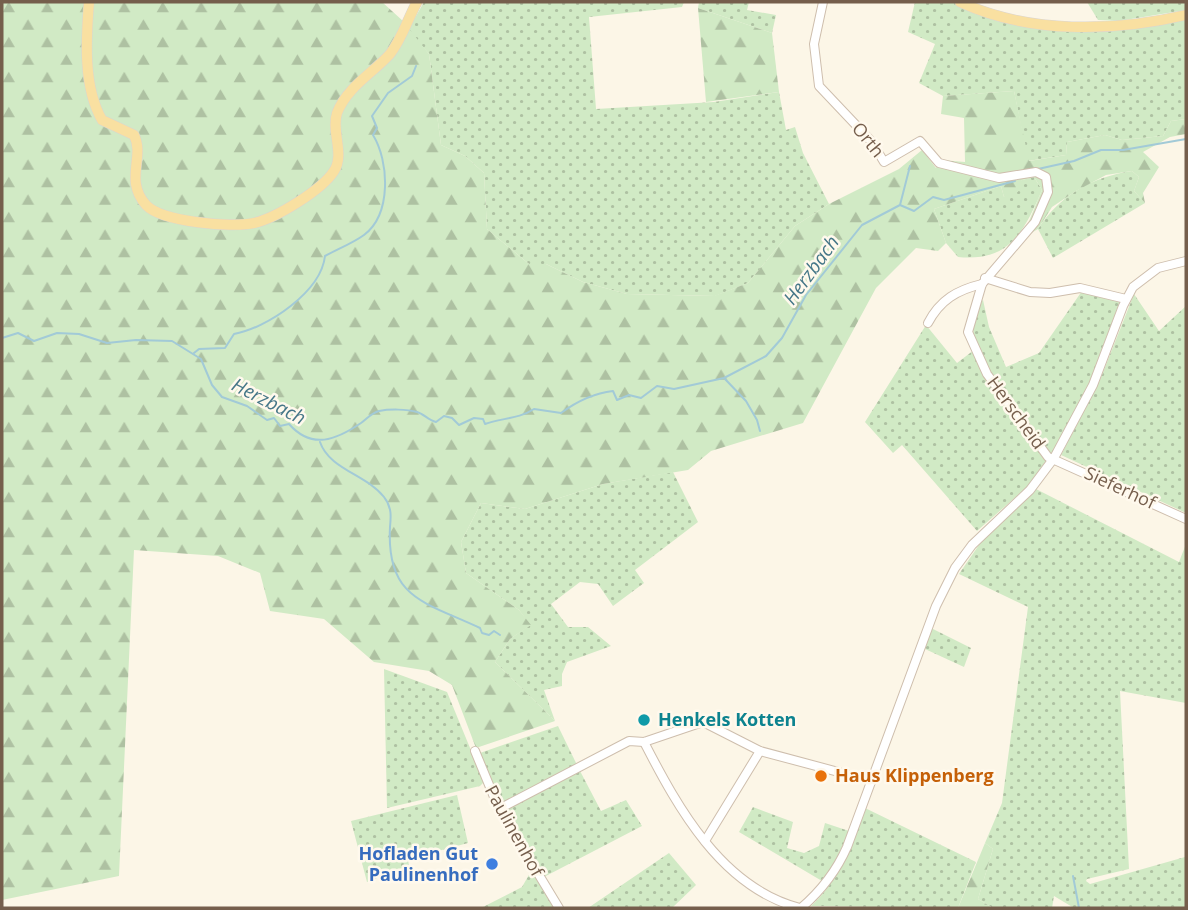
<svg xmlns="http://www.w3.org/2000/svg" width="1188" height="910" font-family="'Open Sans',sans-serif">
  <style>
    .grass { fill: url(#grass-dots) }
    .forest { fill: url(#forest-firs) }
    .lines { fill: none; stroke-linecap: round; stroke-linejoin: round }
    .stream { stroke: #a2cad7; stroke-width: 2 }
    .minor-casing { stroke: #cebead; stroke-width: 10 }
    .major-casing { stroke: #dbd5d0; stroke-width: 11 }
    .minor { stroke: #fff; stroke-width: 8 }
    .major { stroke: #f9e0a1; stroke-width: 10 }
    .culture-dot { fill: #0f9aa8; stroke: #fff9ed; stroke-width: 2.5 }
    .food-dot { fill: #e8710a; stroke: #fff9ed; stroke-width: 2.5 }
    .shop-dot { fill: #3f7fe0; stroke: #fff9ed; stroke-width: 2.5 }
    .labels { text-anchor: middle; stroke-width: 5; stroke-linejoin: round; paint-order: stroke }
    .street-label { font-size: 18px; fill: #755e4c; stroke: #fff9ed }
    .culture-label { font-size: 18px; font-weight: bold; fill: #0d838f; stroke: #fff9ed; text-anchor: start }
    .food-label { font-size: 18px; font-weight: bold; fill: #c56008; stroke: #fff9ed; text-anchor: start }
    .shop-label { font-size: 18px; font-weight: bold; fill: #366cbe; stroke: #fff9ed; text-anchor: end }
    .water-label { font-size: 19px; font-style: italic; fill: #467788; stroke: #fff9ed }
  </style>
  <defs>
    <pattern id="grass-dots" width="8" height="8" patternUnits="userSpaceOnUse" patternTransform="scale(1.75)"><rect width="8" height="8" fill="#d1eac5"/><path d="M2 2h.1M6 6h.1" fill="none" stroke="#aec1a2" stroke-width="1.8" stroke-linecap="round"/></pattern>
    <pattern id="forest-firs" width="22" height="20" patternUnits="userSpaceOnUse" patternTransform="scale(1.75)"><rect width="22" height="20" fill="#d1eac5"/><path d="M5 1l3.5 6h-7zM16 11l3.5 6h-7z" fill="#aec1a2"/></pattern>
  </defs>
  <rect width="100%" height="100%" fill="#fcf6e7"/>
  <g class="grass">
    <polygon points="424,2 684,2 682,7 589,17 596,109 714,102 779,92 786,130 795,127 803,153 829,204 795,226 748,283 715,296 627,294 583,282 546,264 529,264 487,229 484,173 465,156 441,145 429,54 408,30"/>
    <polygon points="699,2 749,2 747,10 776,15 772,33 698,8"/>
    <polygon points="915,2 953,2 997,21 1074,30 1118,30 1186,20 1186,119 1171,121 1163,136 1122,140 1105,135 1067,142 1066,155 1028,161 1014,91 943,96 919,83 935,44 908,32"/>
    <polygon points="1087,2 1186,2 1186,10 1119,21 1098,20"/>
    <path d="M1132,171L1139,177L1134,191L1145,203L1053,258L1038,229C1060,195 1092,177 1132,171Z"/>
    <path d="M1034,177L1042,190C1024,232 1009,262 958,257L946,243L934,209L1001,186L1004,197L1022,180Z"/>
    <path d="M1082,291L1120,301L1089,384L1052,453H1047C1026,424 944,332 983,300L989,327L1006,367L1039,353Z"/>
    <polygon points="1134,294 1159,331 1186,306 1186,513 1061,455 1100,380"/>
    <polygon points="926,325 957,363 974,350 985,377 1046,461 1027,487 977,531 902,445 893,453 865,422"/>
    <polygon points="673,472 698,522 635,570 644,583 613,606 598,584 580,582 551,604 568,627 588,627 611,646 567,662 562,674 562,686 544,690 555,721 495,662 510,639 530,625 519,610 466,573 461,542 481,503 525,509 603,484"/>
    <polygon points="1036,489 1179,562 1186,544 1186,703 1120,691 1129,869 1087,879 1086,881 1090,884 1185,857 1186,908 1074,908 1054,896 1052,908 993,908 978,899 993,849 985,843 1002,803 1028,607 959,574 981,542"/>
    <polygon points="931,628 971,648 964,667 925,649"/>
    <polygon points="384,669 447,692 484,782 480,786 387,808"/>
    <polygon points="558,726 578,767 499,808 480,753"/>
    <polygon points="579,769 601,811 626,800 642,826 542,878 504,809"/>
    <polygon points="457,795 468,843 408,859 409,866 367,882 351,821"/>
    <polygon points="753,807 793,822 787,848 804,853 819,846 825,823 849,831 832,869 822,881 739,832"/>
    <path d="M865,808L976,862L958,908L811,906C840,880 851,843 865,808Z"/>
    <polygon points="514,841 556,908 481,908 522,887 530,873"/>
    <polygon points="669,853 696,885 672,908 588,908"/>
  </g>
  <g class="forest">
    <polygon points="2,2 382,2 403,21 429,54 441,145 465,156 484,173 487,229 529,264 546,264 583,282 627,294 714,296 748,283 795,226 829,204 899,169 922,150 936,168 941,160 965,162 964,118 941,114 943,96 1014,91 1029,161 1066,155 1067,142 1105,135 1122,140 1163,136 1171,121 1186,119 1186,134 1170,137 1143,152 1159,167 1143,193 1145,203 1134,191 1139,177 1132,171 1106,175 1076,191 1052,207 1038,229 1007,247 1027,226 1042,190 1034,177 1022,180 1018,192 1004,197 1001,186 934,209 946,243 938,251 916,248 876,288 803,423 711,451 688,470 603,484 525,509 481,503 461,542 466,573 519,610 531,625 510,639 495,662 555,721 476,748 452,685 429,671 374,662 324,619 270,611 260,573 218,556 134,550 119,876 2,900"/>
    <polygon points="698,8 772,33 779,92 706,102"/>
    <polygon points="985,843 993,849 978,899 993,908 958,908"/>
  </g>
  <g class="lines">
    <g class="stream">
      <polyline points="1038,169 1074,161 1101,150 1123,150 1186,139"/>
      <polyline points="900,205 910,166"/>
      <path d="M2,338L18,333L34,341L57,333L79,334L107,343L136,340L172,341L201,359L212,385L222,397L247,406L267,420L274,418L280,426L289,424C312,450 336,440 361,423C367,419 371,413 379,411C389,409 407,409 417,412C424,414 428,420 436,422L444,416L452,418L459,425L474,418L483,419L485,424C501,418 519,419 534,409L561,413C576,402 595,393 613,391L617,400L629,395L641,398L657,386L674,389L724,378L766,356L782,338L806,295L862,225L900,205L914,211L933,197L944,200L1015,181"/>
      <path d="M194,353L199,349L225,348L234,334C267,328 321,292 325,256C338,249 353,243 364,235C392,214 389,161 373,135L377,128L372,116L388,93L412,76L416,66"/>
      <polyline points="725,379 746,401 757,420 760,431"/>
      <path d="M320,442C329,469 367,475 384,497C392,507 391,517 390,527C386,599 425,602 480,628L482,633L489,635L494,631L500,635"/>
      <polyline points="1073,876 1079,908"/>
    </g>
    <defs>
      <g id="minor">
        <polyline points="823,2 814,44 819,86 872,142 884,162 920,141 939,163 999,178 1036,172 1046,177 1048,192 1035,222 982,284 968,332 987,374 1048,457 1186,519"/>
        <polyline points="985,278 1030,292 1050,293 1080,288 1126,299"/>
        <path d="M928,323C940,300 957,290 982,284"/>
        <path d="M644,742C678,808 722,888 800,908"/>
        <polyline points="475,751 499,809 559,908"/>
        <polyline points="499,809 629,741 644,742 703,722 760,751 872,781"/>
        <polyline points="705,841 760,751"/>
        <path d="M801,908C822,890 836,872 847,847L936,606L955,568L972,545L1030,490L1054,458L1093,385L1123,306L1133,287L1158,268L1186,261"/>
      </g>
      <g id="major">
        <path d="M89,2C86,39 83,87 102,120L134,135C145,157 124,180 146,205C162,222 232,228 254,223C276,218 322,190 334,171C345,154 331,132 337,113C347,87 373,73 390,54C402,39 408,18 417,2"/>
        <path d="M960,2C1029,34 1113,32 1186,15"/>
      </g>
    </defs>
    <use href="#minor" class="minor-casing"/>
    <use href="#major" class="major-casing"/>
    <use href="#minor" class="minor"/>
    <use href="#major" class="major"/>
  </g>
  <circle class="culture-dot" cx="644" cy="720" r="7"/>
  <circle class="food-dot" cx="821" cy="776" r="7"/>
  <circle class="shop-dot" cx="492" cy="864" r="7"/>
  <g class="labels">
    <g class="street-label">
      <text transform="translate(868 140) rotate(51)" y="6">Orth</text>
      <text transform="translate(1016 413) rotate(54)" y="6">Herscheid</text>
      <text transform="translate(1120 488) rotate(25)" y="6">Sieferhof</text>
      <text transform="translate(514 831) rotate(61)" y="6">Paulinenhof</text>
    </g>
    <g class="culture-label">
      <text x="658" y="726">Henkels Kotten</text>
    </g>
    <g class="food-label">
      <text x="835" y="782">Haus Klippenberg</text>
    </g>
    <g class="shop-label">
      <text x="478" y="860">Hofladen Gut<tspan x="478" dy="21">Paulinenhof</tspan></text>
    </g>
    <g class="water-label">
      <text transform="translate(811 270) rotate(-54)" y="7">Herzbach</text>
      <text transform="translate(269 401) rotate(27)" y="7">Herzbach</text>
    </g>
  </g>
  <rect width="1188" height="910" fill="none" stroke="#755e4c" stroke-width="7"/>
</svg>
